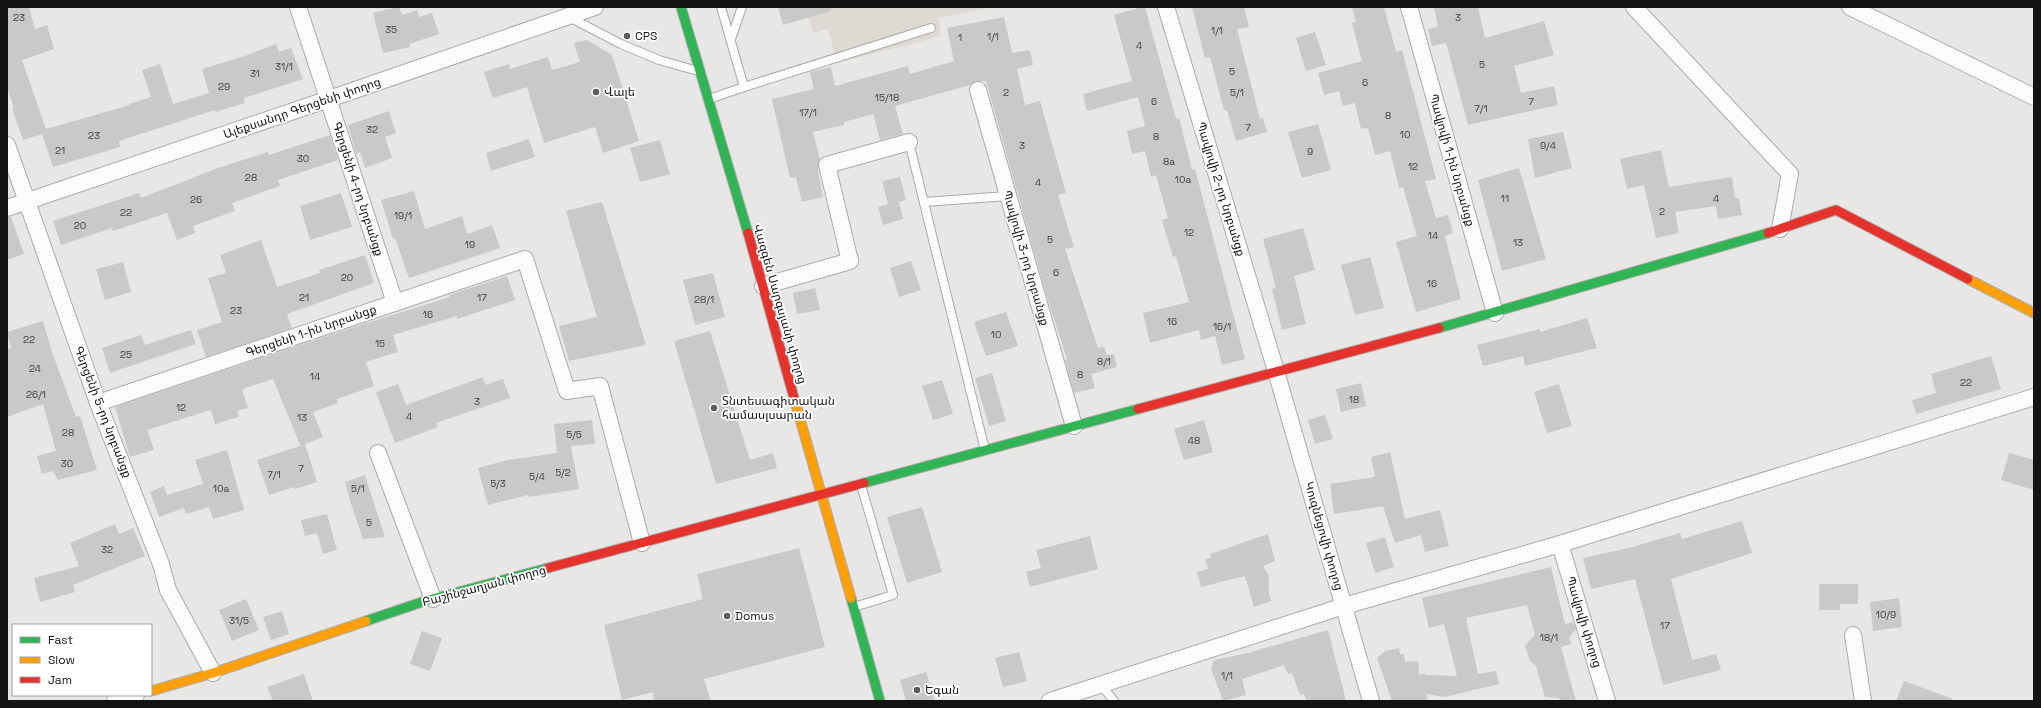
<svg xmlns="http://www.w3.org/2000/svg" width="2041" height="708" font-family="'Space Grotesk','Noto Sans Armenian',sans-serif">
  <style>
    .built { fill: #ddd9d3 }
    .building { fill: #cac9c8 }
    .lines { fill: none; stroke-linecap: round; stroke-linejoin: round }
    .lane-casing { stroke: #acaaa9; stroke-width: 10 }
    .street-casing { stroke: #acaaa9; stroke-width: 18 }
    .fast-casing { stroke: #acaaa9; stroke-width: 11 }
    .slow-casing { stroke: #acaaa9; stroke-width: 11 }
    .jam-casing { stroke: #acaaa9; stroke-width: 11 }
    .lane { stroke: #fcfbfb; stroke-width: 8 }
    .street { stroke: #fcfbfb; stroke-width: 16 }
    .fast { stroke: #30b455; stroke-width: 9 }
    .slow { stroke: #ff9f0a; stroke-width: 9 }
    .jam { stroke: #e5322d; stroke-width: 9 }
    .poi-dot { fill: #5e5d5c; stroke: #fff; stroke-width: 1.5 }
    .labels { text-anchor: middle; stroke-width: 3.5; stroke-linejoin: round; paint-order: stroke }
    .number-label { font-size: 10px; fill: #424040 }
    .poi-label { font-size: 12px; fill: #141312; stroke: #fff; text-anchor: start }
    .street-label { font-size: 12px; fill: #141312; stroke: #fff }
  </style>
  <rect width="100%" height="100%" fill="#e8e7e5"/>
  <polygon class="built" points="806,7 993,7 938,18 941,36 837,63 828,29 813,33"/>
  <g class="building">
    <polygon points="7,7 29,7 35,29 47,25 54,49 22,60 46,129 130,105 129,104 151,97 142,70 160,64 173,104 209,93 202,69 245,56 276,44 279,52 291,48 303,79 244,98 245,103 215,112 215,110 119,141 120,147 53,167 42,134 23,140 12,108 14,108 7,87"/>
    <polygon points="399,7 402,15 417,10 419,17 432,13 439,34 409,44 410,47 383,53 373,13"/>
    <polygon points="778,7 830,7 831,11 783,25"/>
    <polygon points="1142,7 1145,7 1176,119 1179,118 1192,170 1195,169 1245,359 1222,365 1215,336 1201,340 1199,330 1150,343 1143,313 1189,302 1176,256 1173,257 1162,220 1168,218 1156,175 1151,177 1145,151 1132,154 1127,131 1145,126 1138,97 1087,111 1083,94 1132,81 1114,15"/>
    <polygon points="1192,7 1244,7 1249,27 1237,29 1260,119 1263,118 1267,132 1236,141 1227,110 1224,110 1210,57 1205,58"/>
    <polygon points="1352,7 1384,7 1396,52 1402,50 1436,179 1425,181 1436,218 1448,215 1453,233 1445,236 1461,299 1416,312 1396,242 1417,236 1403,187 1399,188 1390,151 1375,155 1368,128 1361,129 1355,103 1343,106 1339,91 1324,95 1318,73 1362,61 1352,23 1356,22"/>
    <polygon points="1434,7 1478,7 1485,38 1544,21 1554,55 1514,66 1521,93 1554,86 1558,105 1468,125 1446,43 1432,46 1428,29 1438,27"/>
    <polygon points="1004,17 1012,53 1030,50 1033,65 1017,69 1025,105 1040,101 1066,193 1058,195 1074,247 1065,249 1098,348 1104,347 1107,355 1114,354 1117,367 1091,374 1095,388 1074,393 1065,360 1067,359 1046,294 986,81 976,81 970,85 895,106 903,134 880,140 873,114 844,122 844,125 813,132 820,159 818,172 823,197 802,202 796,177 790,178 772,99 814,89 810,72 831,67 835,86 908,66 910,74 954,61 947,28"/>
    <polygon points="1315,32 1326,65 1306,71 1296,38"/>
    <polygon points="587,40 612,55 639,141 603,153 595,127 544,143 527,87 493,98 484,72 509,64 510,69 548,57 552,70 580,62 574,43"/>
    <polygon points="389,111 396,133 385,137 392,158 365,168 360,152 356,154 348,125"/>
    <polygon points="1318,124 1331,170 1302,178 1288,132"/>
    <polygon points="1563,132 1572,168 1535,178 1528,139"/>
    <polygon points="330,135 338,160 278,180 280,186 232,203 235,211 193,226 195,233 177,240 167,213 113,231 112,228 61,245 53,221 139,193 141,198 218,168 268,152 269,155"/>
    <polygon points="529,139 535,157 491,171 486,153"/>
    <polygon points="660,140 670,174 640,182 630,148"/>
    <polygon points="1661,150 1669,187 1732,177 1735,198 1739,198 1742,215 1718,219 1716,206 1675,212 1679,233 1656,238 1644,185 1627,189 1620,159"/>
    <polygon points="1519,168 1546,259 1502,271 1478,180"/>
    <polygon points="900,177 906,200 899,202 903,219 883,225 878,207 888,204 882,181"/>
    <polygon points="414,191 425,229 462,216 467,234 492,225 500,248 409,278 395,238 393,239 381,200"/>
    <polygon points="341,193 352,227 310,240 300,206"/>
    <polygon points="602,202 646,345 569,361 559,326 597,317 566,211"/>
    <polygon points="7,217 11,217 24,254 7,260"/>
    <polygon points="1303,228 1315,270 1294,276 1306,324 1282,330 1272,289 1276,288 1263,239"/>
    <polygon points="261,240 277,287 320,273 319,270 365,255 374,283 287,314 292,328 206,357 197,330 222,322 208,278 226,273 220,255"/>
    <polygon points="1370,257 1384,308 1355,315 1341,265"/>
    <polygon points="911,261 921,290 899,297 890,268"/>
    <polygon points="123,262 131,292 105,300 96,269"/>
    <polygon points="713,273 725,317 695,325 683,280"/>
    <polygon points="507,276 515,300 457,319 457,316 393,335 398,352 366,362 374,386 337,399 338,403 313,412 323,437 305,444 317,482 295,489 294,487 269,495 257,460 303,445 300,445 273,379 242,389 248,408 237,411 239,417 215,424 211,410 147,430 154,450 130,457 115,407 354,327 450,297 449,295"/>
    <polygon points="815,288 820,310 797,314 793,293"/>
    <polygon points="1006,312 1018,346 986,356 974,322"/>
    <polygon points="1587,318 1597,348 1525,366 1523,356 1483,366 1477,345 1540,329 1540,332"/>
    <polygon points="43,321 52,352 76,417 80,416 97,470 58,480 53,471 42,474 37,456 56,451 43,404 7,417 7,349 11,348 7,332"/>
    <polygon points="191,330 196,344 110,373 102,348 141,335 145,345"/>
    <polygon points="710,331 750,460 773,453 777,468 716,484 674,341"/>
    <polygon points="1991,356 2001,389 1916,414 1912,400 1936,393 1931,374"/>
    <polygon points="992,373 1006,421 989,426 975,378"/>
    <polygon points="483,377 485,385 503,379 510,398 436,423 438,427 395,443 376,392 398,384 406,405"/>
    <polygon points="942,380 953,414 933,420 922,386"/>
    <polygon points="1361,383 1366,406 1341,412 1336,389"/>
    <polygon points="1559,384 1572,426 1547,433 1534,392"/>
    <polygon points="1325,415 1333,439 1315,444 1308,420"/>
    <polygon points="592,420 595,444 571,446 579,489 529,497 528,495 488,505 478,468 508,460 557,453 554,424"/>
    <polygon points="1204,420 1213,452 1184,460 1174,429"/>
    <polygon points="227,450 244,510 213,519 209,507 186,514 184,508 159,517 150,492 164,486 167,495 203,484 195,460"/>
    <polygon points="1390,452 1405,519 1440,510 1449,546 1425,552 1421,535 1395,543 1383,506 1334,514 1330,484 1375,477 1371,457"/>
    <polygon points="2009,453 2034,460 2034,490 2001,480"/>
    <polygon points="365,475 371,494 385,537 363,539 352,507 345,482"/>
    <polygon points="922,507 942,572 907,583 887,517"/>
    <polygon points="327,514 337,550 323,554 317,533 305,536 301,520"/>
    <polygon points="1742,521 1752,553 1671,579 1692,660 1716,654 1721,670 1663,685 1635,579 1591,589 1583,558 1629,548 1680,533 1682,539"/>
    <polygon points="115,524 119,534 133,528 145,556 73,585 75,592 40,602 34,578 79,566 70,543"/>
    <polygon points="1268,534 1275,561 1263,566 1269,576 1269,594 1271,601 1254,607 1245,576 1201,587 1197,572 1208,569 1205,559 1211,558 1210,554"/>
    <polygon points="1090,536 1098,569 1030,587 1026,572 1041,568 1036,550"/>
    <polygon points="1385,537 1394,567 1375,573 1366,543"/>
    <polygon points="799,548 825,647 704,679 711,701 654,701 653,692 622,700 604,625 703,599 697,574"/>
    <polygon points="1551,567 1565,624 1573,622 1576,629 1569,637 1571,644 1561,647 1576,701 1560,701 1559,698 1545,697 1536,666 1530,661 1525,646 1535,635 1527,605 1466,618 1478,674 1496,671 1499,684 1445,697 1426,694 1428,701 1392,701 1377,658 1385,651 1399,648 1400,654 1404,654 1405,662 1418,661 1419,675 1425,673 1425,675 1457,676 1444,624 1429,628 1422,598"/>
    <polygon points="1819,584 1858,584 1858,604 1840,604 1840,610 1819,610"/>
    <polygon points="1899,598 1902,627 1873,631 1870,602"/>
    <polygon points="246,599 259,630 232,641 219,610"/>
    <polygon points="282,611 289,634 271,640 263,617"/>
    <polygon points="1328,630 1346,701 1309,701 1306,699 1304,694 1300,695 1292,673 1288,674 1284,665 1242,679 1246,695 1223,701 1211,669 1214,660 1248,653"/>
    <polygon points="422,631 442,638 430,671 410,664"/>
    <polygon points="1019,652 1027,681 1003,687 995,658"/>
    <polygon points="926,672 935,701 906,701 900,680"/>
    <polygon points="304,674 313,701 273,701 267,687"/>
    <polygon points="1904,681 1953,699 1953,701 1896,701"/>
  </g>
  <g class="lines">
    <defs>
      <g id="lane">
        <polyline points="569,17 621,44 659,60 698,71"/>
        <polyline points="731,39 742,7"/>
        <polyline points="744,87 931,28"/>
        <polyline points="709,99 744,87 721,7"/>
        <polyline points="909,142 985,450"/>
        <polyline points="924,202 1008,196"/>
        <polyline points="854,607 893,595 861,485"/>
        <polyline points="1101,685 1114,701"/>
      </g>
      <g id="street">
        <polyline points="298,7 395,303"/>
        <polyline points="1166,7 1276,371 1371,701"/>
        <polyline points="1409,7 1495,313"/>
        <polyline points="1634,7 1790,174 1780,229"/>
        <polyline points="1850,7 2034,97"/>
        <polyline points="978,90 1074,426"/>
        <polyline points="7,145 98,403 161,564 168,590 213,673"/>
        <polyline points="7,208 329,99 595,7"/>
        <polyline points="763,286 850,261 827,165 909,142"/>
        <polyline points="98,403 525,259 567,391 600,386 642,543"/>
        <polyline points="378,453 433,599"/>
        <polyline points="1560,544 1607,701"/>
        <polyline points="1853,635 1863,701"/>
        <polyline points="115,701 136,695"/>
        <polyline points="1050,701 1344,606 1560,544 2034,397"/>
      </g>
      <g id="fast">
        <polyline points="681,7 748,233"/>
        <polyline points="1439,328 1768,233"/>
        <polyline points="864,483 1138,409"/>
        <polyline points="851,598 880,701"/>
        <polyline points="366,621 425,601 548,568"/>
      </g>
      <g id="slow">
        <polyline points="1968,279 2034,313"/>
        <polyline points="794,398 851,598"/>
        <polyline points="151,691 213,673 366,621"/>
      </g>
      <g id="jam">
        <polyline points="748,233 794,398"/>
        <polyline points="1768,233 1836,210 1968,279"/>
        <polyline points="1138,409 1439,328"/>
        <polyline points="548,568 864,483"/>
      </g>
    </defs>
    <use href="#lane" class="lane-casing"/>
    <use href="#street" class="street-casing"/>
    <use href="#fast" class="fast-casing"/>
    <use href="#slow" class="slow-casing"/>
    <use href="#jam" class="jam-casing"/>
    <use href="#lane" class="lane"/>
    <use href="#street" class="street"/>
    <use href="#fast" class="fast"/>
    <use href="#slow" class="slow"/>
    <use href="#jam" class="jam"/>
  </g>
  <g class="poi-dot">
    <circle cx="627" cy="36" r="4"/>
    <circle cx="596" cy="92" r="4"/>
    <circle cx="714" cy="408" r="4"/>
    <circle cx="727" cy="616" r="4"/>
    <circle cx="917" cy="690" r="4"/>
  </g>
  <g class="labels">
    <g class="number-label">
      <text x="19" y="21">23</text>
      <text x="1458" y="21">3</text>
      <text x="391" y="33">35</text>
      <text x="1217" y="34">1/1</text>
      <text x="993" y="40">1/1</text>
      <text x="960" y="41">1</text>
      <text x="1139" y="49">4</text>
      <text x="1482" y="68">5</text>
      <text x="284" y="70">31/1</text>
      <text x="1232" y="75">5</text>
      <text x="255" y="77">31</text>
      <text x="1365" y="86">6</text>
      <text x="224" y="90">29</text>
      <text x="1006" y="96">2</text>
      <text x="1237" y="96">5/1</text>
      <text x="887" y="101">15/18</text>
      <text x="1154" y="105">6</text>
      <text x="1531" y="105">7</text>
      <text x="1481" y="112">7/1</text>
      <text x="808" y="116">17/1</text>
      <text x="1388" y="119">8</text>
      <text x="1248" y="131">7</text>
      <text x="372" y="133">32</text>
      <text x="1405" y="138">10</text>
      <text x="94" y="139">23</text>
      <text x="1156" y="140">8</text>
      <text x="1022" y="149">3</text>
      <text x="1548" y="149">9/4</text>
      <text x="60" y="154">21</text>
      <text x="1310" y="155">9</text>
      <text x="303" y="162">30</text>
      <text x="1169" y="165">8a</text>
      <text x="1413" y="170">12</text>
      <text x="251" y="181">28</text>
      <text x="1183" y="183">10a</text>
      <text x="1038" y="186">4</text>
      <text x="1505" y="202">11</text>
      <text x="1716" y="202">4</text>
      <text x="196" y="203">26</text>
      <text x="1662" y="215">2</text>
      <text x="126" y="216">22</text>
      <text x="403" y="219">19/1</text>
      <text x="80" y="229">20</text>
      <text x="1189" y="236">12</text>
      <text x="1433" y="239">14</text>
      <text x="1050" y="243">5</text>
      <text x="1518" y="246">13</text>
      <text x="470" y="248">19</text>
      <text x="1056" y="276">6</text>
      <text x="347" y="281">20</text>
      <text x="1432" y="287">16</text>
      <text x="304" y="301">21</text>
      <text x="482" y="301">17</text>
      <text x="704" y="303">28/1</text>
      <text x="236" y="314">23</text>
      <text x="428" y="318">16</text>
      <text x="1172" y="325">16</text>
      <text x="1222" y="330">16/1</text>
      <text x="996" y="338">10</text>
      <text x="29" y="343">22</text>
      <text x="380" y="347">15</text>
      <text x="126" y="358">25</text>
      <text x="1104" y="365">8/1</text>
      <text x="35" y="372">24</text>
      <text x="1080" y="378">8</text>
      <text x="315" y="380">14</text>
      <text x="1966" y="386">22</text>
      <text x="36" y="398">26/1</text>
      <text x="1354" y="403">18</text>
      <text x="477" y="405">3</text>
      <text x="181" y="411">12</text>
      <text x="409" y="420">4</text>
      <text x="302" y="421">13</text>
      <text x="68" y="436">28</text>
      <text x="574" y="438">5/5</text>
      <text x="1194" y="444">48</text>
      <text x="67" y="467">30</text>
      <text x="301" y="472">7</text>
      <text x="563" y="476">5/2</text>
      <text x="274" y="478">7/1</text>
      <text x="537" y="480">5/4</text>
      <text x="498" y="487">5/3</text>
      <text x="221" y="492">10a</text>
      <text x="358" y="492">5/1</text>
      <text x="369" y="526">5</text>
      <text x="107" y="553">32</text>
      <text x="1886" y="618">10/9</text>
      <text x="239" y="624">31/5</text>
      <text x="1665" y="629">17</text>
      <text x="1549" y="641">18/1</text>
      <text x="1227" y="679">1/1</text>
    </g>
    <g class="poi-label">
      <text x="635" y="40">CPS</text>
      <text x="604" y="96">Վալե</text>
      <text x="722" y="405">Տնտեսագիտական<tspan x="722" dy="14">համասլսարան</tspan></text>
      <text x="735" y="620">Domus</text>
      <text x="925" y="694">Եգան</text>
    </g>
    <g class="street-label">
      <text transform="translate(302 108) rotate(-19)" y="4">Ալեքսանդր Գերցենի փողոց</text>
      <text transform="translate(1452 160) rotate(74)" y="4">Պավլովի 1-ին նրբանցք</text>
      <text transform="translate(358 189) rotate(72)" y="4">Գերցենի 4-րդ նրբանցք</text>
      <text transform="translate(1221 189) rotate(73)" y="4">Պավլովի 2-րդ նրբանցք</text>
      <text transform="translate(1026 258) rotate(74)" y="4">Պավլովի 3-րդ նրբանցք</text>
      <text transform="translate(780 304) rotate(74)" y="4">Վազգեն Սարգսյանի փողոց</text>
      <text transform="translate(311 331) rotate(-19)" y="4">Գերցենի 1-ին նրբանցք</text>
      <text transform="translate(103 412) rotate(69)" y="4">Գերցենի 5-րդ նրբանցք</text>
      <text transform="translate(1324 536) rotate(74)" y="4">Կուզնեցովի փողոց</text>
      <text transform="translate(484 586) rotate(-15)" y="4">Բաշինջաղյան փողոց</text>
      <text transform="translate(1584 622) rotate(73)" y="4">Պավլովի փողոց</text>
    </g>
  </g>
  <rect width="2041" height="708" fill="none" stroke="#141312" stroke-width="16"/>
  <rect x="12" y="624" width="140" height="72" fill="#ffffff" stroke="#a1a1a0"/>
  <rect x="20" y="637" width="20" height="6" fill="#30b455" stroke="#a1a1a0"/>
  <text x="48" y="644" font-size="12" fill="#141312">Fast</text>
  <rect x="20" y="657" width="20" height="6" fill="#ff9f0a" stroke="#a1a1a0"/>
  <text x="48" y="664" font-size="12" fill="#141312">Slow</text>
  <rect x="20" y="677" width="20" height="6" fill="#e5322d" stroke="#a1a1a0"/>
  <text x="48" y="684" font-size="12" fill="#141312">Jam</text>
</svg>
